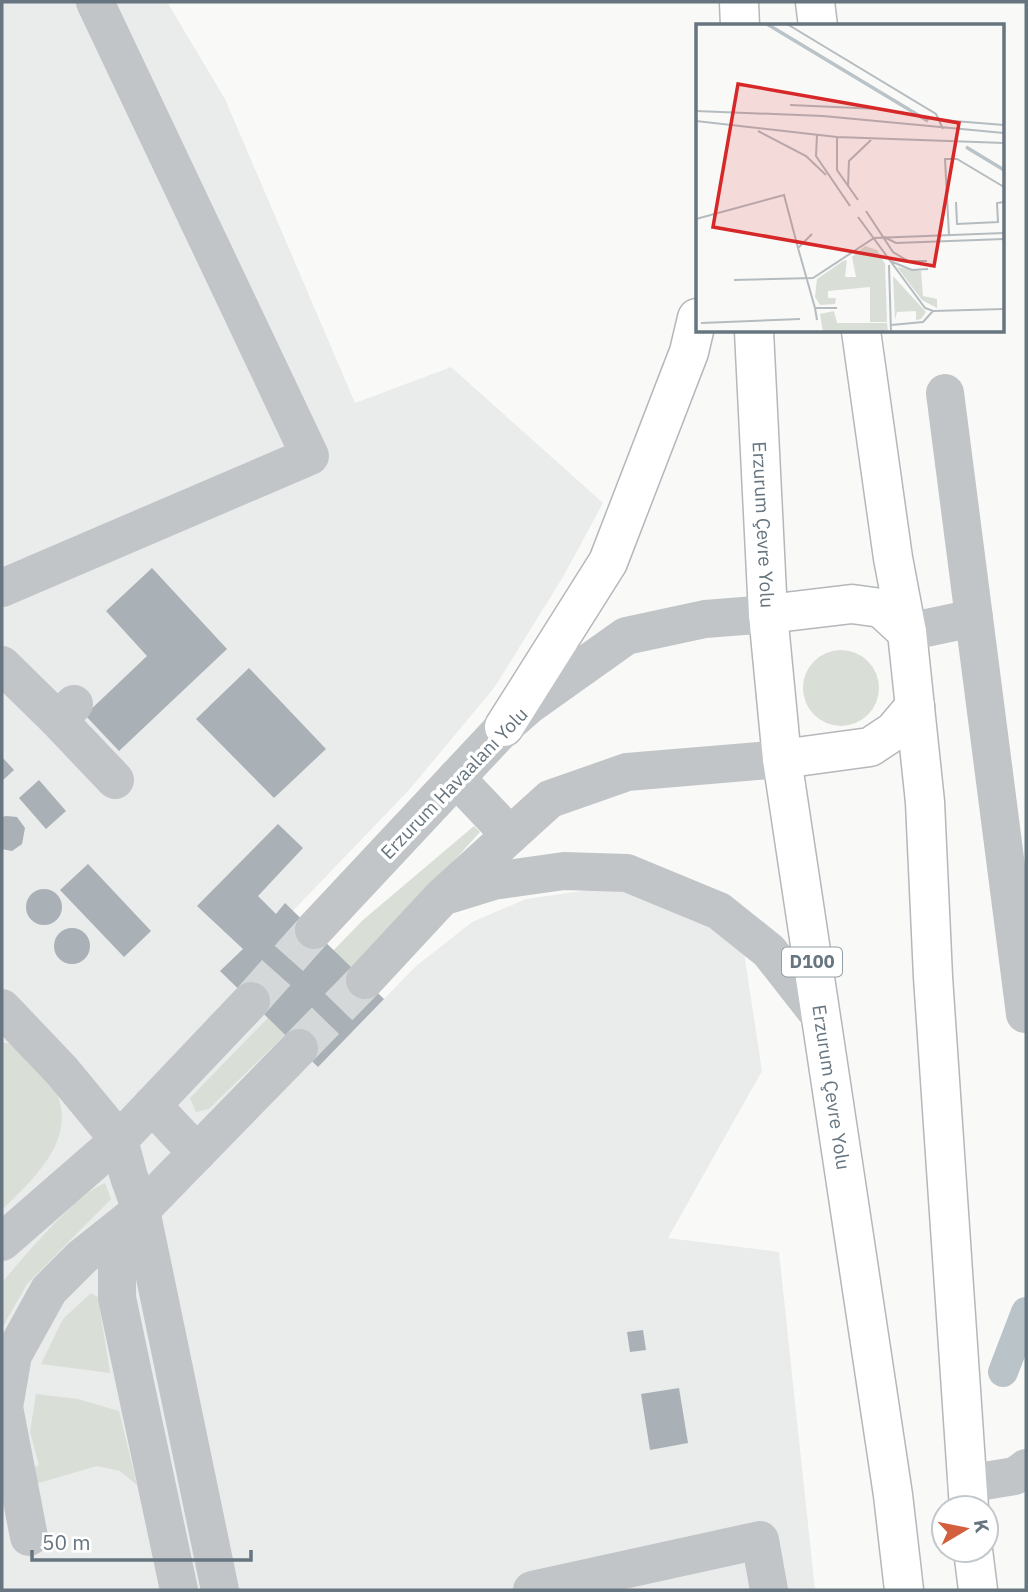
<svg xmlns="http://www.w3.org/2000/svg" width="1028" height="1592" font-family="'IBM Plex Sans',sans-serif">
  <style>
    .built { fill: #eaebeb }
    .green { fill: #d9ded7 }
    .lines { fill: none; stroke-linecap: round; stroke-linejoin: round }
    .canal { stroke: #bac4c8; stroke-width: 30 }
    .building { fill: #a9b0b6 }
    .minor-tunnel { stroke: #d4d8d9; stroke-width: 38; stroke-dasharray: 38 19; stroke-linecap: butt }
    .highway-casing { stroke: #b4b8bb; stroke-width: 41 }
    .minor { stroke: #c1c5c8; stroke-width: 38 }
    .highway { stroke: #fff; stroke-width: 38 }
    .labels { text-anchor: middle; stroke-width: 7; stroke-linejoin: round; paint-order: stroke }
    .shield { fill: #fff; stroke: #949ea5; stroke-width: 2 }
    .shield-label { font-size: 18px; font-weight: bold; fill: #66757f }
    .street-label { font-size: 19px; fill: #66757f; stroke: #fff }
    .inset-river { fill: none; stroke: #bac4c8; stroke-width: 3.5 }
    .inset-road { fill: none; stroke: #b5bcc0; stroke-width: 2 }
    .view { fill: #d62828; fill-opacity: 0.15; stroke: #d62828; stroke-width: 3.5 }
    .inset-edge { fill: none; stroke: #66757f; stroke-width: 3.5 }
  </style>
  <rect width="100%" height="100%" fill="#f9f9f7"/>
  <polygon class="built" points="2,2 167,2 225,99 355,403 451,367 603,503 563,577 494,688 409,790 263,942 353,1031 415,967 472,922 526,899 603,888 646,894 682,908 743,946 762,1071 668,1238 779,1252 815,1590 2,1590"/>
  <g class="green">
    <circle cx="841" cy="688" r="38"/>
    <polygon points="474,826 480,832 383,939 209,1109 196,1112 190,1098 363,920"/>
    <path d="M2,1043H15C26,1056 48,1074 55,1089C79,1139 34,1178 2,1210Z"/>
    <path d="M105,1183L111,1199L27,1284L2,1328V1284L4,1280C28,1253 74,1196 105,1183Z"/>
    <polygon points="91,1293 98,1297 110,1373 41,1364 63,1319"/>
    <polygon points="36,1394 78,1399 119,1411 137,1485 120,1471 97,1466 35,1484 31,1468 39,1465 30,1432"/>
  </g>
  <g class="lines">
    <polyline class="canal" points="1003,1372 1026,1312"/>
  </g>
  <g class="building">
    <polygon points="152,568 227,649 119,751 85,715 147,656 106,611"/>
    <polygon points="249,668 326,749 274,798 196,719"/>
    <polygon points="2,757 14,770 2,781"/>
    <polygon points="39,780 66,811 46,829 19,798"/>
    <polygon points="6,816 17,817 25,828 22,844 12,851 2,849 2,817"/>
    <polygon points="278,824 303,848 258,896 276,914 285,903 384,999 318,1067 220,971 243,949 197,906"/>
    <polygon points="88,864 151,931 124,957 60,890"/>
    <circle cx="44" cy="907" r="18"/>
    <circle cx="72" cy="946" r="18"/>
    <polygon points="643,1330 646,1350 630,1352 627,1332"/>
    <polygon points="679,1388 688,1443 650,1450 641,1394"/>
  </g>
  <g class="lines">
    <g class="minor-tunnel">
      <polyline points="251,1001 314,930"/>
      <polyline points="299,1048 365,980"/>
    </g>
    <defs>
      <g id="highway">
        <polyline points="739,2 740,26"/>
        <polyline points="815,2 818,26"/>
        <path id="s1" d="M754,331L768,614L782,759L893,1495L904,1590"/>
        <polyline points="861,331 893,558 907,632 925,802 933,977 969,1508"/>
        <polyline points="768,614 852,604 881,608 907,632"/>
        <polyline points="504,727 608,562 689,352 697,318"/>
        <polyline points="782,759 870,747 894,731 915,706"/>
        <polyline points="973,1550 978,1590"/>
      </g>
    </defs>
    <use href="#highway" class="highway-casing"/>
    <g class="minor">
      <polyline points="945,393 1025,1014"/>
      <polyline points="2,588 310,456 95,2"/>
      <polyline points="907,632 974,618"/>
      <polyline points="2,665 57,719 74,704"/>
      <polyline points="57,719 115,780"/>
      <polyline points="456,778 510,835"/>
      <polyline points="451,894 493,881 564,871 627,873 719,911 769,951 820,1016"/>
      <polyline points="314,930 504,727 529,705 626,636 705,619 768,614"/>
      <polyline points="365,980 443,896 550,799 627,772 782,759"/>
      <polyline points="2,1008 62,1071 119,1140 129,1177 141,1210 220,1590"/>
      <polyline points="152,1105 197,1153"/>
      <polyline points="139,1215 117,1258 117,1298 179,1590"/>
      <polyline points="2,1242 119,1140 251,1001"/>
      <polyline points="966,1484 1015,1476 1026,1468"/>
      <polyline points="29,1537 4,1407 13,1355 49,1290 82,1257 141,1210 299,1048"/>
      <polyline points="532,1590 760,1540 769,1590"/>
    </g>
    <use href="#highway" class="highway"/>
  </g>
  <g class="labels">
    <rect class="shield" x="782" y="947.5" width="60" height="29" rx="5"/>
    <g class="shield-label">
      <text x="812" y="968">D100</text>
    </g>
    <g class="street-label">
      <text dy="7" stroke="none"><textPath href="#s1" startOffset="194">Erzurum Çevre Yolu</textPath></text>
      <text transform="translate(454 783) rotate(-46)" y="7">Erzurum Havaalanı Yolu</text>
      <text dy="7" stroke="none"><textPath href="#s1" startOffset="761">Erzurum Çevre Yolu</textPath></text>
    </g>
  </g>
  <g transform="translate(696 24)">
    <rect width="308" height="308" fill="#f9f9f7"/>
    <path d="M169,222L181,226L189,240L191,298H174V263L132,267V274H140L139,280L124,281L119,273L121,255L147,237L151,236L149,253H160L156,233ZM201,243L225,247L227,272L241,275V284L226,276ZM197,252L230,288L225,295L220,296V287L201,288L199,296ZM138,287L141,299H191L192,308H127L124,290Z" fill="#d9ded7"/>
    <path class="inset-river" d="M71,0L232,97M270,123L308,146"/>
    <path class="inset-road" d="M91,0L240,90L247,105M94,81L183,85M0,87L127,92L308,109M246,96L308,101M0,97L141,113L308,119M62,107L110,132L130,151M121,111L120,132L154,182M141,113V146L162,176M152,162L153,137L175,116M260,178L261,200L302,198L301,179L308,178M170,187L197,228L212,237H231M162,193L229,284L237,287L308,285M0,195L88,171L102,224M116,210L102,224L119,284M253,211L249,135H261L308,163M188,213L200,219L308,215M194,237L216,246L232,245M193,241L195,308M38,256L117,254L178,214L308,209M121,296L119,284H141M5,299L104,295M195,301L227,298L237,287"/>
    <path class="view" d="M42,60L263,99L238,242L17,203Z"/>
    <rect width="308" height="308" class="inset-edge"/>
  </g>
  <rect width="1028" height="1592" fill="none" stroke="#66757f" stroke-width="7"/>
  <g transform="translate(965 1529) rotate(80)"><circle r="33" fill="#ffffff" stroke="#c2c8cc" stroke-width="2"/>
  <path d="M0-5L12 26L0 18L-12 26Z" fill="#d35f3e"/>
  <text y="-10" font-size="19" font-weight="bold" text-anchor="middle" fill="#66757f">K</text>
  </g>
  <path d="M32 1550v10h219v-10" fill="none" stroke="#66757f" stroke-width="3.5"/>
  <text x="42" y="1550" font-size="21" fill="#66757f" stroke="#ffffff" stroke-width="5" paint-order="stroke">50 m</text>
</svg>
